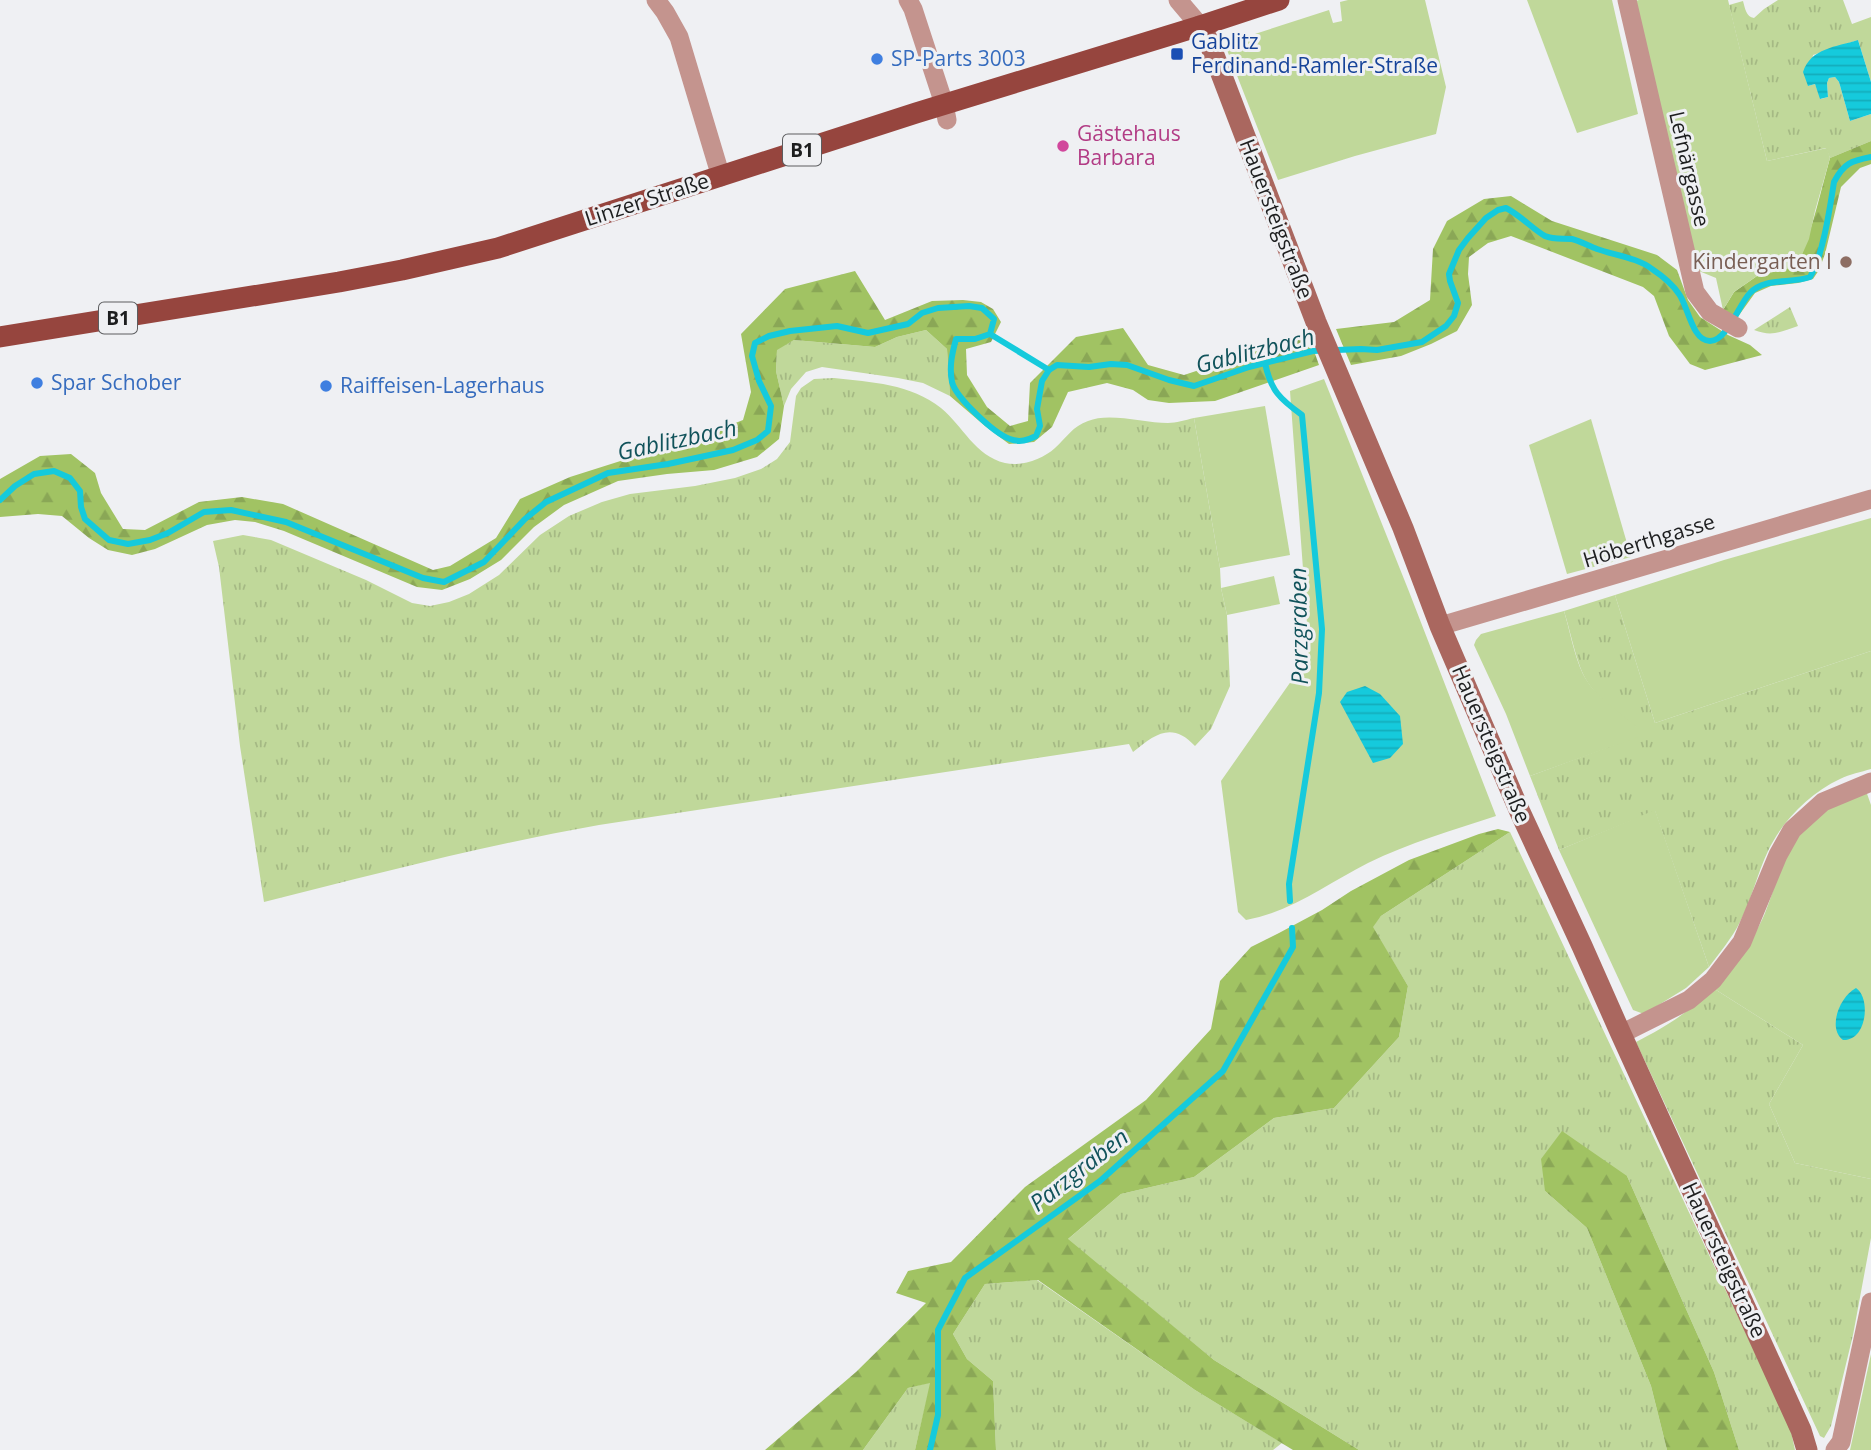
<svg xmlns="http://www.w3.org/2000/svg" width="1871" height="1450" font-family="'Open Sans',sans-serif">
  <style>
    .grass { fill: url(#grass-tufts) }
    .forest { fill: url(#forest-firs) }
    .green { fill: #c0d89a }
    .water { fill: url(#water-rules) }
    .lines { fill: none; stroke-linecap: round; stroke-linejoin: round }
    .stream { stroke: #15cadc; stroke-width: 6 }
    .street { stroke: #c4948e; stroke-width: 19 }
    .secondary { stroke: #aa675f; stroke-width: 21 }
    .primary { stroke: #96453e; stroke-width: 21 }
    .transit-dot { fill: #1a4fb4; stroke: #eff0f3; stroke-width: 2.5 }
    .shop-dot { fill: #3f7fe0; stroke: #eff0f3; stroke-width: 2.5 }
    .hotel-dot { fill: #d1479c; stroke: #eff0f3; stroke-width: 2.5 }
    .education-dot { fill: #8d6e63; stroke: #eff0f3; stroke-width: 2.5 }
    .labels { text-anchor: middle; stroke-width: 6; stroke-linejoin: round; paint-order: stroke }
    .shield { fill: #eff0f3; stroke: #5c5d5f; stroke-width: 2 }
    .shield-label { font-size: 19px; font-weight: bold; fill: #1d1e1f }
    .transit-label { font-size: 21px; fill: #164399; stroke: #eff0f3; text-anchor: start }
    .shop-label { font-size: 21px; fill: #366cbe; stroke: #eff0f3; text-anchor: start }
    .hotel-label { font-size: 21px; fill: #b23c85; stroke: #eff0f3; text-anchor: start }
    .street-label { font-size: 21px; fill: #1d1e1f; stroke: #eff0f3 }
    .education-label { font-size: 21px; fill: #785e54; stroke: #eff0f3; text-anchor: end }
    .water-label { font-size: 23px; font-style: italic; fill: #11535b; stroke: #eff0f3 }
  </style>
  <defs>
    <pattern id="grass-tufts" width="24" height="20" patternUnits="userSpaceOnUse" patternTransform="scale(1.75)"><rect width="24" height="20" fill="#c0d89a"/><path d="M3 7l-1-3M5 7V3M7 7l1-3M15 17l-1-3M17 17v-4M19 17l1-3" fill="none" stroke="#a5b984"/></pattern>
    <pattern id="forest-firs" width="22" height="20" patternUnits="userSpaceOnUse" patternTransform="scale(1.75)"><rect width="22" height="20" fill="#a1c363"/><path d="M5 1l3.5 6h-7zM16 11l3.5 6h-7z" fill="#8aa756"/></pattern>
    <pattern id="water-rules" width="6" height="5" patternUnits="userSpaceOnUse" patternTransform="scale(1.75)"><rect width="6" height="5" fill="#15cadc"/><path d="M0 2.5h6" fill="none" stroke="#13adbc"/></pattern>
  </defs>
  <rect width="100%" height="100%" fill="#eff0f3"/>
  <g class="grass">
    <path d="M1778,0H1843L1852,24L1871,17V82L1858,40L1813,55L1808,86L1815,84L1821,99L1828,97L1827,83L1829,78L1835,77L1839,82L1850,121L1871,114V141L1830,158L1826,148L1767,161L1729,5L1743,1C1745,8 1746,17 1754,18L1764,9Z"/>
    <path d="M1790,307L1798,326C1780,332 1772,337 1754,330Z"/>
    <polygon points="926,330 947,349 950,396 923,383 898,378 822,367 806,372 791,389 784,406 776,371 777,349 794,340 875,347 897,337"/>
    <path d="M834,378C871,382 911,384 941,408C963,426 975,456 1005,463C1022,467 1043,459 1055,448C1066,438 1073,426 1088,421C1109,412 1144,423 1168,423C1176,423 1185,420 1194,418L1220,568L1221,588L1227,615L1230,686L1211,729L1195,746C1172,721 1155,734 1133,752L1129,744L599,825C486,845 375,874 264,902L240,746L219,567L213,541L243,535L271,540L366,580L412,603L430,606L449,602L469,594L499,575L540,535L569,516L602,502L630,494L695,486L735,478L761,469L777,459L790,442L796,396L801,388L814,379Z"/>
    <path d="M1615,595L1655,723L1871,651V769C1861,772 1850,774 1840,779C1810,793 1782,821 1768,851C1757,874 1752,899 1740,922C1732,938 1720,952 1709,967L1655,811L1559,850L1530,776L1638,736L1637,728C1618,713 1594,697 1583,674C1575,656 1570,630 1564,611Z"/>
    <polygon points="1510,832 1790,1427 1795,1450 1739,1450 1714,1372 1627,1176 1545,1191 1587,1228 1651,1386 1667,1450 1359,1450 1214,1360 1067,1240 1121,1194 1194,1177 1274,1118 1334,1108 1399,1037 1408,986 1372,927 1381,916"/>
    <path d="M1713,988L1803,1045L1769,1104L1795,1163L1871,1179V1238L1853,1335L1831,1426L1824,1438L1820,1436L1636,1042C1667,1026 1688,1013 1713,988Z"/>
    <polygon points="1037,1280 1195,1390 1282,1443 1273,1450 996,1450 993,1381 967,1359 953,1334 985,1284"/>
    <polygon points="931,1382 915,1450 863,1450 908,1388"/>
  </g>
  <g class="forest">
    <path d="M1871,141V164L1860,168L1841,187L1825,254L1819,270L1813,279L1798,283L1771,286L1755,293L1737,318L1723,310L1734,292L1757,276L1797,266C1812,232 1820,194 1830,158Z"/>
    <polygon points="1511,196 1552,221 1657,255 1677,270 1688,300 1700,317 1728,335 1750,345 1762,355 1705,370 1690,364 1669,336 1654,296 1643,287 1511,236 1488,243 1469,257 1468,274 1472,305 1457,331 1431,344 1401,356 1351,365 1336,329 1394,322 1430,300 1433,249 1447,221 1484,199"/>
    <polygon points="855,271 885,320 932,301 963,300 981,302 993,309 1001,322 991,342 966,349 967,375 987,407 1010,426 1028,421 1030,383 1076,337 1123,328 1148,365 1184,375 1308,334 1319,365 1215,401 1169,403 1148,400 1133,390 1107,383 1068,392 1052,427 1034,442 1009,444 985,426 950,396 947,349 926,330 897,337 875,347 794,340 777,350 776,371 784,406 779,439 757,457 714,470 667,474 618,481 564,505 534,527 501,560 470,579 442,590 417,587 284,531 255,522 235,520 207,525 155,549 132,555 108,550 89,538 62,516 38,514 0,517 0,479 40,456 71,454 95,473 101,493 123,529 145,530 199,502 242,497 283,504 433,570 450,566 496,538 520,499 570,477 715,431 743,420 751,392 741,334 785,289"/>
    <polygon points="1498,829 1510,832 1381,916 1373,927 1408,986 1399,1037 1334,1108 1274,1118 1194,1177 1121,1194 1068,1239 1214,1360 1359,1450 1293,1450 1195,1390 1038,1280 985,1284 953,1334 967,1359 993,1381 996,1450 915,1450 930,1383 908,1388 863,1450 765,1450 856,1372 926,1303 896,1293 908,1271 951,1262 1025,1187 1146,1100 1211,1029 1220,981 1251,947 1279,933 1322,910 1351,891 1409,860 1479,834"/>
    <polygon points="1562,1131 1627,1176 1714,1372 1739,1450 1667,1450 1651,1386 1587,1228 1545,1191 1541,1159"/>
  </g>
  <g class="green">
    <polygon points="1348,0 1425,0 1446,87 1436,134 1355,156 1278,180 1227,50 1230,42 1329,10 1333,23 1342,21 1340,2"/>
    <polygon points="1527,0 1612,0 1638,114 1577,133"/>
    <polygon points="1639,0 1728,0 1767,161 1827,148 1830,158 1815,211 1809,239 1797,266 1757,276 1734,292 1723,310 1716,278 1694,269 1632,2"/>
    <path d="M1324,379L1408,589L1496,816C1453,830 1409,843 1368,863C1328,883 1292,912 1246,920L1238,912L1221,781L1294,677L1309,651L1290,391Z"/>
    <polygon points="1265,406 1290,555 1220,568 1194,418"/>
    <polygon points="1591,419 1631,557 1567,574 1529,445"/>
    <polygon points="1871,518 1871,651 1655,723 1615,595 1724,560"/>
    <polygon points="1274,576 1280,604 1227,615 1221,588"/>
    <path d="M1564,611C1570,631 1574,655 1583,674C1595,697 1619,712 1638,728V737L1530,776L1506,714L1474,645L1476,640L1481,634Z"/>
    <path d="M1865,788L1871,805V1179L1795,1163L1769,1104L1803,1045L1713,988C1735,963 1752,944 1765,913C1778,880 1785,842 1814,818C1828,807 1850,797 1865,788Z"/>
    <polygon points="1655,810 1709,967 1686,988 1644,1014 1633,1010 1559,850"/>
    <polygon points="1871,1354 1871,1450 1850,1450"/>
  </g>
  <g class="water">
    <path d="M1858,40L1871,82V114L1850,121L1839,82L1835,77L1829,78L1827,83L1828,97L1820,99L1815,84L1808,86L1803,72C1811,48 1836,47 1858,40Z"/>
    <polygon points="1365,686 1380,694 1400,716 1403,744 1390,758 1373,763 1340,702 1347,692"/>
    <path d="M1856,988C1871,998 1867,1041 1843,1040C1827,1028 1840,996 1856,988Z"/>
  </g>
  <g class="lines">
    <g class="stream">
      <polyline points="990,334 1049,370"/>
      <path d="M1265,363C1271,391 1280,399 1302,415L1322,629L1319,693L1289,884L1290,901"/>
      <path d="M0,500L15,486L34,474L54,471L70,478L80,491L81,507L85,519L109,540L128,544L150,540L168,533L204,512L231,510L286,522L423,578L444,582L484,562L525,519L546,502L608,473L668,464L733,450L757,440L768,431L771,406L759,381L752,356L755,343L769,336L790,331L837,326L868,333L908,324L922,313L938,308L969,306L982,308L994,319L990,334L975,339H956C952,354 949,367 952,382C956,398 995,434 1010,439C1020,443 1028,440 1036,436L1040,426L1037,409L1042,381L1049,370L1057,365L1089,367L1111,364L1127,365L1169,380L1194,386L1249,367L1313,351L1361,349L1377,350L1422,342L1446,326L1454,316L1458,303L1450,281L1449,274L1459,250L1468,238L1486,218L1498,210L1506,208C1520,215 1534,230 1545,236C1554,240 1563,238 1572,239C1580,241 1589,246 1597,249C1614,255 1638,258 1652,269C1661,275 1673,285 1679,294C1688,306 1692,341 1710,341C1727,341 1739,304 1750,293C1765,277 1791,284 1810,277C1823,256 1830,207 1834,182C1844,163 1851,161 1871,157"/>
      <polyline points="930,1450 938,1415 938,1330 965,1278 1100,1181 1223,1071 1293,947 1292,928"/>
    </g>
    <g class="street">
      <polyline points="656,0 665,12 679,37 721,177"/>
      <polyline points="908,0 913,9 944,104 947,120"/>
      <polyline points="1178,0 1200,26"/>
      <polyline points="1627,0 1695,292 1710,312 1738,328"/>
      <polyline points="1440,626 1871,499"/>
      <polyline points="1621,1034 1689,1000 1713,980 1742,942 1778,855 1792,830 1823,802 1871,782"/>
      <polyline points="1835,1450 1841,1442 1871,1302"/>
    </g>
    <polyline class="secondary" points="1200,26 1209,42 1316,322 1403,528 1440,626 1520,812 1582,946 1621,1034 1801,1430 1807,1450"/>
    <polyline class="primary" points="0,337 339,282 402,270 498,248 916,113 1200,26 1279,0"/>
  </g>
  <rect class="transit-dot" x="1170" y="47" width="14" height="14" rx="3.5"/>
  <g class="shop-dot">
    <circle cx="877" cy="59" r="7"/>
    <circle cx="37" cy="383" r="7"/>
    <circle cx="326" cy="386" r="7"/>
  </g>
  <circle class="hotel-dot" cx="1063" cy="146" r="7"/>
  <circle class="education-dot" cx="1846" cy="262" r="7"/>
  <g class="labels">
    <g class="shield">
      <rect x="783" y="134.5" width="38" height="31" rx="5"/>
      <rect x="99" y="302.5" width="38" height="31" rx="5"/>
    </g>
    <g class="shield-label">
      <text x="802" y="157">B1</text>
      <text x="118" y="325">B1</text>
    </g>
    <g class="transit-label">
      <text x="1191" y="49">Gablitz<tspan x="1191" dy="24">Ferdinand-Ramler-Straße</tspan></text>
    </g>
    <g class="shop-label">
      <text x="891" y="66">SP-Parts 3003</text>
      <text x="51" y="390">Spar Schober</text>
      <text x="340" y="393">Raiffeisen-Lagerhaus</text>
    </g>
    <g class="hotel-label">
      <text x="1077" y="141">Gästehaus<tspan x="1077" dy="24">Barbara</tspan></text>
    </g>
    <g class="street-label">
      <text transform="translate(1689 169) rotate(77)" y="7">Lefnärgasse</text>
      <text transform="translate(647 200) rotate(-18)" y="7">Linzer Straße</text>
      <text transform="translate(1276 219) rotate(69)" y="7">Hauersteigstraße</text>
      <text transform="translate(1649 541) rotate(-17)" y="7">Höberthgasse</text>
      <text transform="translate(1491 744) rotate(67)" y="7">Hauersteigstraße</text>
      <text transform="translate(1724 1260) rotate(65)" y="7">Hauersteigstraße</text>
    </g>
    <g class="education-label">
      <text x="1832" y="269">Kindergarten I</text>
    </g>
    <g class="water-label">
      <text transform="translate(1255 351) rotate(-14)" y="8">Gablitzbach</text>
      <text transform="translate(677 440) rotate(-12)" y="8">Gablitzbach</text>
      <text transform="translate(1299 626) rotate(-91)" y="8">Parzgraben</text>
      <text transform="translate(1079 1170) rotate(-38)" y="8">Parzgraben</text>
    </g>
  </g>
</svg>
